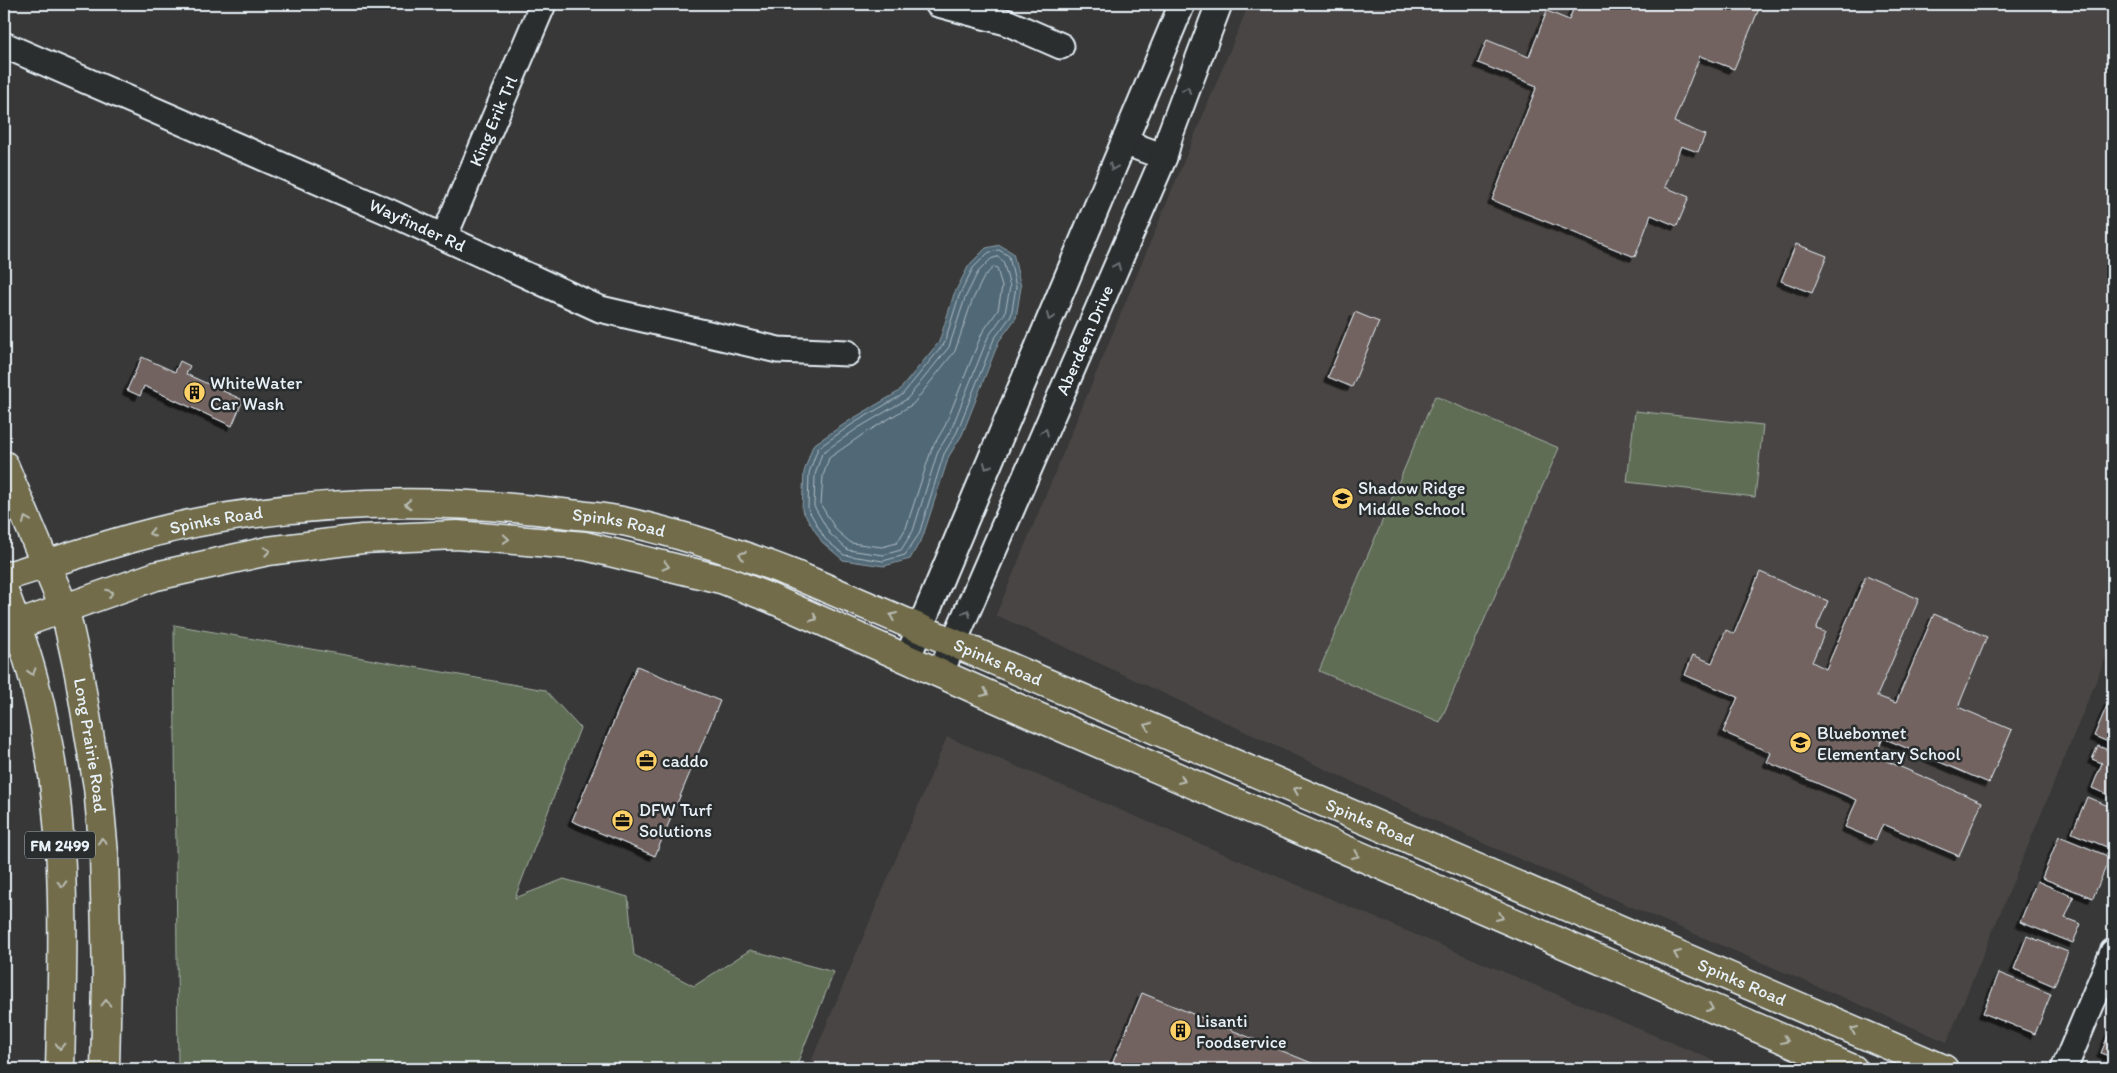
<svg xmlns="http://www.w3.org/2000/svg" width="2117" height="1073" font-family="Itim,sans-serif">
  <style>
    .built { fill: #494544 }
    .green { fill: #606d54; stroke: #a4afa6 }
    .water { fill: #516976; stroke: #8d9faa }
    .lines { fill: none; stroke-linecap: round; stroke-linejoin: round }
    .shore { stroke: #acbbc4; stroke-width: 1 }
    .building { fill: #726460; stroke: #e8f1f8; filter: url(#shadow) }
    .minor-casing { stroke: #e8f1f8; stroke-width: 29 }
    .major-casing { stroke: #e8f1f8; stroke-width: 31 }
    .minor { stroke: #2a2d2e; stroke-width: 25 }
    .major { stroke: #726c4b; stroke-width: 28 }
    .oneway { stroke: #6c7275 }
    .oneway2 { stroke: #b9bcb3 }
    .labels { text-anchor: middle; stroke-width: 5; stroke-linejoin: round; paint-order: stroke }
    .shield { fill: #2a2d2e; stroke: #afb6bb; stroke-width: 1 }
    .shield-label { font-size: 16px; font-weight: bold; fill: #e8f1f8 }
    .street-label { font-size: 18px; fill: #e8f1f8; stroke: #2a2d2e }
    .poi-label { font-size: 18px; fill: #e8f1f8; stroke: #2a2d2e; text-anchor: start }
  </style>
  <defs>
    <filter id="shadow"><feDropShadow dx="-4.5" dy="4.5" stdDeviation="0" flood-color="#0009"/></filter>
  </defs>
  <rect width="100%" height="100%" fill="#383838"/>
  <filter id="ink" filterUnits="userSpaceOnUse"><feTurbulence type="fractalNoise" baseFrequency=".02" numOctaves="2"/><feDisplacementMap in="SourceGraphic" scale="10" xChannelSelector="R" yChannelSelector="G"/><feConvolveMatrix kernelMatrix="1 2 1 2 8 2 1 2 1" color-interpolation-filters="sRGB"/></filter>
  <g filter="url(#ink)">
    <g class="built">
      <polygon points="1249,4 2113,4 2113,640 1947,1042 1487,845 996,615"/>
      <polygon points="947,737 1734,1069 808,1069"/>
    </g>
    <g class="green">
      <polygon points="1435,396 1559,448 1440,722 1319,671"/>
      <polygon points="1635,411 1763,425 1755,497 1627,482"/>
      <polygon points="174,625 545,690 580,728 515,898 564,879 628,897 634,955 694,986 750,950 834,972 795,1069 178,1069"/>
    </g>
    <polygon class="water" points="1000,245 1013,253 1021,287 1016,318 999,341 962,435 949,456 923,536 910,559 884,566 843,560 822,542 802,510 804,472 813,445 852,419 898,392 939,342 954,294 969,265 986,248"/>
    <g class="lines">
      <g class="shore">
        <polygon points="999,250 1009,256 1016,287 1011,316 994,339 957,432 944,454 919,534 905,555 883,561 844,555 825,539 808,509 809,473 818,448 854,423 902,395 944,344 959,296 973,268 988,253"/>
        <polygon points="998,257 1003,261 1010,287 1005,313 988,337 951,430 938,451 913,531 901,550 883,555 848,550 830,534 814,506 815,475 822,453 858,428 907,399 949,347 965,298 978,272 991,259"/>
        <polygon points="994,267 997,268 1002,287 998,310 982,333 945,426 932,448 906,528 897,543 882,547 851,543 836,530 821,505 823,476 829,458 862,435 913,404 955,351 972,301 984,277"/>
      </g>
    </g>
    <g class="building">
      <polygon points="1575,4 1761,4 1734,69 1700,56 1674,122 1705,135 1698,152 1681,146 1665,187 1689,197 1677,226 1651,215 1635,257 1492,200 1537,86 1478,63 1487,40 1529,57 1547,11 1569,20"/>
      <polygon points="1796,244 1827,256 1812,293 1781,281"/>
      <polygon points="1355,312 1379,322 1352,387 1328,377"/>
      <polygon points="142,357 175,372 180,361 190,366 186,374 243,400 232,426 144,386 140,396 127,390"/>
      <polygon points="1760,572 1828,601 1816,629 1825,632 1812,662 1826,669 1866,576 1919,599 1877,696 1896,703 1934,614 1987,637 1958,707 2012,730 1989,783 1883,738 1875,756 1982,802 1959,856 1883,824 1876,840 1845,827 1857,800 1767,762 1771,753 1723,732 1738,697 1685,675 1693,655 1712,663 1726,630 1734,634"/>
      <polygon points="637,666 720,701 655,856 572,821"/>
      <polygon points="2109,701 2113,702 2113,744 2094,736"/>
      <polygon points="2098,746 2113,752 2113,797 2092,788 2102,763 2092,759"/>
      <polygon points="2087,797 2113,808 2112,849 2072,833"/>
      <polygon points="2059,836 2110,857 2093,898 2042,878"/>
      <polygon points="2037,881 2074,897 2065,918 2081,924 2073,943 2020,922"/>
      <polygon points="2027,936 2068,952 2054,986 2014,969"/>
      <polygon points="1999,973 2051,994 2035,1034 1983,1013"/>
      <polygon points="1142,993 1326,1069 1110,1069"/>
      <polygon points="2113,1024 2113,1058 2101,1053"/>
    </g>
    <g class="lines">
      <defs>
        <g id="minor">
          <polyline points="938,4 1006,22 1061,46"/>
          <path id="s1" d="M4,45L389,212L600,309L778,350L847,353"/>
          <polyline points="1124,142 1164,157"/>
          <path id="s2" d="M444,237L543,4"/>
          <polyline points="907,659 1182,4"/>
          <path id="s3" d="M940,674L1164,157L1170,135L1219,4"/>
          <polyline points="2064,1069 2113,952"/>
        </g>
        <g id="major">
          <path id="s4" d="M4,465L65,610L79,674L98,787L104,854L107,978L105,1069"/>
          <path id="s5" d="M4,577C74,556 144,531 216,519C329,500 449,499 562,513C583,516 606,517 627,522C685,535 742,554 798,576L1944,1069"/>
          <path d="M4,591C15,620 26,650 34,681C69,807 63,940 60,1069"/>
          <polyline points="17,625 156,576 268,551 362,539 457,535 585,546 724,580 770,598 1038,717 1853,1069"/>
        </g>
      </defs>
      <use href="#minor" class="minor-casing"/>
      <use href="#major" class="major-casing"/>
      <use href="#minor" class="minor"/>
      <use href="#major" class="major"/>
    </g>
    <defs><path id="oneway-chevron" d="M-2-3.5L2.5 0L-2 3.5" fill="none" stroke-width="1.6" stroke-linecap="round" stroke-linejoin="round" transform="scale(1.25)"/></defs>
    <g class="oneway">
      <use href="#oneway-chevron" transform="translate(1187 90) rotate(-69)"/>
      <use href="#oneway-chevron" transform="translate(1113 167) rotate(113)"/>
      <use href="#oneway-chevron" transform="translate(1117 266) rotate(-67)"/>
      <use href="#oneway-chevron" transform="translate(1050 317) rotate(113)"/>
      <use href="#oneway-chevron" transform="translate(1045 432) rotate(-67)"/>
      <use href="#oneway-chevron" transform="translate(987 466) rotate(113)"/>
      <use href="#oneway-chevron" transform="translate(967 613) rotate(-66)"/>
    </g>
    <g class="oneway2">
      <use href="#oneway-chevron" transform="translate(408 504) rotate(178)"/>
      <use href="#oneway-chevron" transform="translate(26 520) rotate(-113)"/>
      <use href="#oneway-chevron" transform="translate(152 533) rotate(167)"/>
      <use href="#oneway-chevron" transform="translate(506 539) rotate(5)"/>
      <use href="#oneway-chevron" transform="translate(267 551) rotate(-10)"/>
      <use href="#oneway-chevron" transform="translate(742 555) rotate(-159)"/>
      <use href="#oneway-chevron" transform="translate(666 566) rotate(14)"/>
      <use href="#oneway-chevron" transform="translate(110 593) rotate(-20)"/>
      <use href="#oneway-chevron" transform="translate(893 616) rotate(-157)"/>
      <use href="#oneway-chevron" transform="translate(814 618) rotate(24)"/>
      <use href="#oneway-chevron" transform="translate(32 672) rotate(73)"/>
      <use href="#oneway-chevron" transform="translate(985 693) rotate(24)"/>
      <use href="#oneway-chevron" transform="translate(1148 726) rotate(-157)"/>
      <use href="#oneway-chevron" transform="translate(1182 780) rotate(23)"/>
      <use href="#oneway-chevron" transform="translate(1297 790) rotate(-157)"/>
      <use href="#oneway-chevron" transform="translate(102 841) rotate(-95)"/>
      <use href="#oneway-chevron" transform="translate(1356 855) rotate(23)"/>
      <use href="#oneway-chevron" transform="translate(62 884) rotate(88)"/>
      <use href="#oneway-chevron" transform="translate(1500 917) rotate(23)"/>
      <use href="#oneway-chevron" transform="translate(1677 954) rotate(-157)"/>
      <use href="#oneway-chevron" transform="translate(106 1003) rotate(-89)"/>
      <use href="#oneway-chevron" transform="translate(1710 1008) rotate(23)"/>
      <use href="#oneway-chevron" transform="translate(1854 1030) rotate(-157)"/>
      <use href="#oneway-chevron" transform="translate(1785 1040) rotate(23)"/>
      <use href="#oneway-chevron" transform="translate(60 1046) rotate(92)"/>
    </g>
  </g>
  <defs>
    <symbol id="building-disc" viewBox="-11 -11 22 22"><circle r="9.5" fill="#ffd166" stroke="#2a2d2e"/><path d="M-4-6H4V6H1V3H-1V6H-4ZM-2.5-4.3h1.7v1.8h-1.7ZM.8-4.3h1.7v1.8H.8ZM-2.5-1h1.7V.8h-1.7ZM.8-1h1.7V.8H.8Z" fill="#111"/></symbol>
    <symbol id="school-disc" viewBox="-11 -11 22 22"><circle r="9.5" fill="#ffd166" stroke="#2a2d2e"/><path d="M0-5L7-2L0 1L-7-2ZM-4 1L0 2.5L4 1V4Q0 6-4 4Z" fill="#111"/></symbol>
    <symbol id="office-disc" viewBox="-11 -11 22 22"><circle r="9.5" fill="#ffd166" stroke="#2a2d2e"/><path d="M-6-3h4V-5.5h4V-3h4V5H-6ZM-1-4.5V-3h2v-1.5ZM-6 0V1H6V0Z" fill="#111"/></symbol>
  </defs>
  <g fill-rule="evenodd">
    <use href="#building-disc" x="182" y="380" width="25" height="25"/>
    <use href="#school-disc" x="1330" y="486" width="25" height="25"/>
    <use href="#school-disc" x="1788" y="730" width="25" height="25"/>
    <use href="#office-disc" x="634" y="748" width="25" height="25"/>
    <use href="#office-disc" x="610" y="808" width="25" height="25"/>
    <use href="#building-disc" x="1168" y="1018" width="25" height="25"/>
  </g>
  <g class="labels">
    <rect class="shield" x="25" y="831.5" width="70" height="27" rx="4"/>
    <g class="shield-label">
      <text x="60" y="851">FM 2499</text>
    </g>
    <g class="street-label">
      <text dy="6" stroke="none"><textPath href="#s2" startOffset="126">King Erik Trl</textPath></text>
      <text dy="6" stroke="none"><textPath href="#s1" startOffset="451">Wayfinder Rd</textPath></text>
      <text dy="6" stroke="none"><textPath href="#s3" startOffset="364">Aberdeen Drive</textPath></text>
      <text dy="6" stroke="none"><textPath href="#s5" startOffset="220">Spinks Road</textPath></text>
      <text dy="6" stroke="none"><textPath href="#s5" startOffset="625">Spinks Road</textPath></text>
      <text dy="6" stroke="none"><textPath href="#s5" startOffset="1030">Spinks Road</textPath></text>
      <text dy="6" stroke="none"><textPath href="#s4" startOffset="295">Long Prairie Road</textPath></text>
      <text dy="6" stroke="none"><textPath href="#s5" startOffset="1435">Spinks Road</textPath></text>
      <text dy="6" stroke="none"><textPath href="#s5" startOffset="1840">Spinks Road</textPath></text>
    </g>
    <g class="poi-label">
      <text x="210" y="389">WhiteWater<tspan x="210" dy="21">Car Wash</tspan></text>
      <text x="1358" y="494">Shadow Ridge<tspan x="1358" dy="21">Middle School</tspan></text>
      <text x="1817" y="739">Bluebonnet<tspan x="1817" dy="21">Elementary School</tspan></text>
      <text x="662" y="767">caddo</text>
      <text x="639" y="816">DFW Turf<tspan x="639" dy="21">Solutions</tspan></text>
      <text x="1196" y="1027">Lisanti<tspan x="1196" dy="21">Foodservice</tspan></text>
    </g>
  </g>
  <rect width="2117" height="1073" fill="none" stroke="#2a2d2e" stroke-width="20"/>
  <rect x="10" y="10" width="2097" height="1053" fill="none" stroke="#e8f1f8" stroke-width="2" filter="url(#ink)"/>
</svg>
